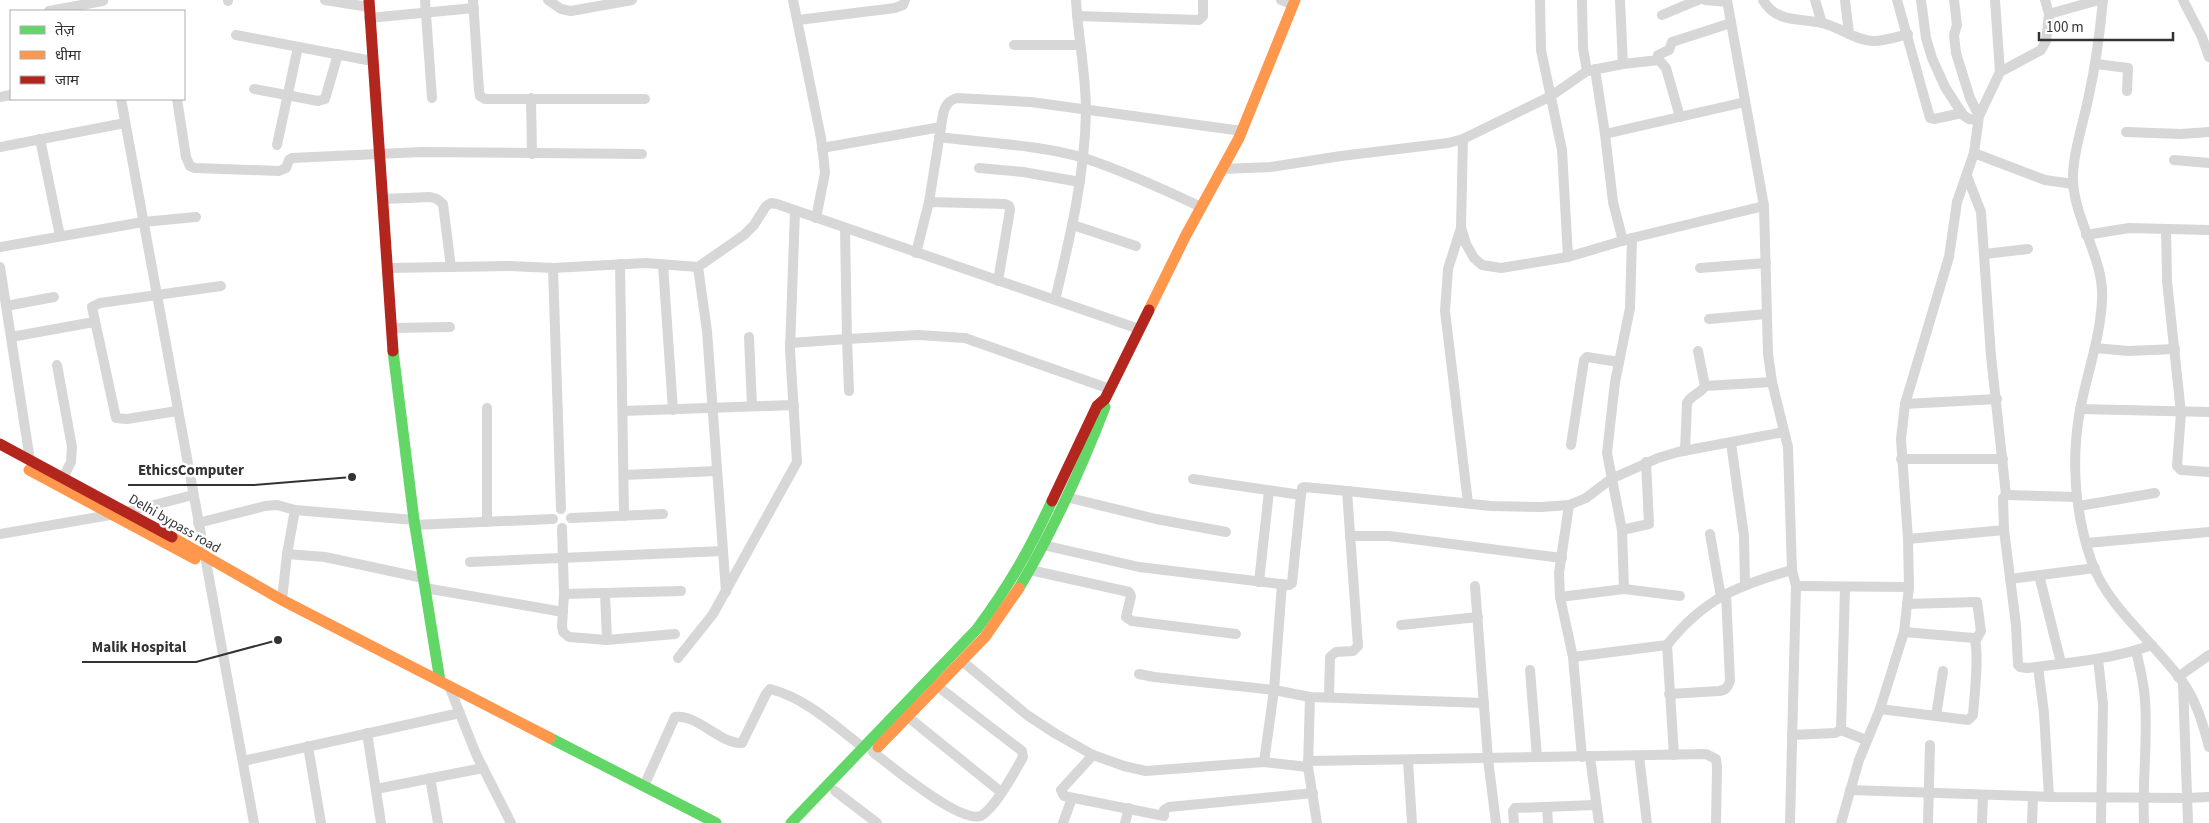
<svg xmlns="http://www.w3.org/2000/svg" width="2209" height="823" font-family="'Source Sans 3','Noto Sans Devanagari',sans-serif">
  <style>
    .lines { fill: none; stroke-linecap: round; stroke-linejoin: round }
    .street { stroke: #d7d7d7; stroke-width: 10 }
    .fast { stroke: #63d668; stroke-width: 11 }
    .slow { stroke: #ff974d; stroke-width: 11 }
    .jam { stroke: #b3261e; stroke-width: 11 }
    .labels { text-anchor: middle; stroke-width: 5; stroke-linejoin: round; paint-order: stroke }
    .street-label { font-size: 14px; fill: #333; stroke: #fff }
    .leader { fill: none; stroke: #333; stroke-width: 2 }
    .callout-dot { fill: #333; stroke: #fff; stroke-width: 2 }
    .callout-label { font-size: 15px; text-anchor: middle; font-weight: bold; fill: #333; stroke: #fff; stroke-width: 5; stroke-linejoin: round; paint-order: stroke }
  </style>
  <rect width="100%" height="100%" fill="#fff"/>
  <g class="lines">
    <!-- street -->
    <g class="street">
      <polyline points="228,0 228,1"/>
      <polyline points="325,0 369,7"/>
      <polyline points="425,0 432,98"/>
      <polyline points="473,0 479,90 480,96 485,99 645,99"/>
      <polyline points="548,0 561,9 571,11 632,0"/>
      <polyline points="793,0 821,138 824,162 825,173 816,218"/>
      <polyline points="1281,0 1293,5"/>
      <polyline points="1540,0 1541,50 1562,150 1568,257"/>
      <polyline points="1582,0 1583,48 1587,71"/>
      <polyline points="1620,0 1623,64"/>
      <polyline points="1705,0 1727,2"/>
      <polyline points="1727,0 1764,206 1768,354 1772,382 1788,447 1792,570 1796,586 1790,823"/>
      <path d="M 1763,0 C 1776,23 1800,18 1822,23 C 1840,27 1854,40 1873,41 C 1884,41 1897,37 1908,34"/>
      <polyline points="1815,0 1822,23"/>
      <polyline points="1845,0 1849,34"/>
      <polyline points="1897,0 1930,118 1934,119 1962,113"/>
      <polyline points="1921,0 1926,38 1932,58 1945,87 1963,115 1969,119 1978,120"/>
      <polyline points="1954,0 1957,25 1954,35 1956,53 1970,98 1979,116"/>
      <polyline points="1995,0 2000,72"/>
      <path d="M 2103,0 C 2100,32 2096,63 2089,95 C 2084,121 2072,155 2073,181 C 2075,222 2105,260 2102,301 C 2100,338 2087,374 2080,410 C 2071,460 2075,512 2091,560 C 2106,606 2154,642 2182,681 C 2196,700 2203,724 2209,747"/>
      <polyline points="2183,0 2202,37 2209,57"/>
      <polyline points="49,11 103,1"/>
      <polyline points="2049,14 2099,0"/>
      <polyline points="1662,15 1698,0"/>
      <polyline points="1077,16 1199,20 1203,16 1203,0"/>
      <polyline points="369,18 474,8"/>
      <polyline points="798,20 895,8 903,5 905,0"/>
      <polyline points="236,35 372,61"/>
      <polyline points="1014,45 1080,45"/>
      <polyline points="1659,60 1666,68 1680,117"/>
      <polyline points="2096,64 2128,68 2127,91"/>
      <polyline points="1595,69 1605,134 1745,102"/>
      <polyline points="254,89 318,101 325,99 338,54"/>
      <polyline points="0,97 11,95"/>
      <polyline points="531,98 532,154"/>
      <polyline points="121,99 254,823"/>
      <polyline points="177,99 186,157 190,166 195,168 279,171 286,168 289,160 292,158 421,152 642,154"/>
      <path d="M 941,127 C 943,114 943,102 957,98 L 1031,102 L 1242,131"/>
      <polyline points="2126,132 2181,134 2209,132"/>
      <polyline points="1605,134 1613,202 1623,241"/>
      <path d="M 939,137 C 986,143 1040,145 1084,158 C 1124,171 1163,189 1201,207"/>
      <polyline points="40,139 60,236"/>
      <polyline points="1463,139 1461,227 1466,244 1474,258 1482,265 1501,268 1568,257 1632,238 1764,206"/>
      <polyline points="277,145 298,47"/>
      <polyline points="0,147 125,123"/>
      <polyline points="822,148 941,127 929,202"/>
      <polyline points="1974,153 2045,180 2073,184"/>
      <polyline points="2174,160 2209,163"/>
      <polyline points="979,168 1023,172 1080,182"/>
      <polyline points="1222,169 1271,167 1341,156 1448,143 1463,139 1551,96 1587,71 1623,64 1659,60 1658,55 1669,50 1672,42 1731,23"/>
      <path d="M 1967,176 L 1981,212 L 1991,356 L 2006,495 L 2003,498 L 2004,530 L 2016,625 L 2018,665 L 2020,667 L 2027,668 C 2069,663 2113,659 2152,645"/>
      <polyline points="383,199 430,197 437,199 443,204 451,267"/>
      <polyline points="1073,225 1136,246"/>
      <polyline points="845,228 847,339 918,335 965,338 1110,389"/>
      <polyline points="1461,228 1448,269 1445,311 1468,503"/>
      <polyline points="2166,229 2167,281 2181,413 2177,466 2181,470 2209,472"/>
      <polyline points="2086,235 2129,228 2209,230"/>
      <polyline points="0,247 143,222 196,217"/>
      <polyline points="916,253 929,202 1005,204 1009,206 1010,210 998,281"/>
      <polyline points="1984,254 2028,249"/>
      <polyline points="620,264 624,516"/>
      <polyline points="663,265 673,410"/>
      <polyline points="0,267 30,460"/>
      <polyline points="698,267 744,235 754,225 766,206 771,203 777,204 1139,329"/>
      <polyline points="387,268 510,266 553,268 646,263 698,267 707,331 726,592"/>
      <polyline points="553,268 561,509"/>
      <polyline points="1700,268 1766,263"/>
      <path d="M 1055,300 C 1070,238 1085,175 1086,111 C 1086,74 1078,37 1076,0"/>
      <polyline points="6,306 54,297"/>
      <polyline points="1709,319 1767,314"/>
      <polyline points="392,328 450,327"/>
      <polyline points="11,337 94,322"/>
      <polyline points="749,337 752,406"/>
      <polyline points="790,343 847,339 849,391"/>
      <polyline points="2095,348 2128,351 2175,349"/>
      <polyline points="57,365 72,447 71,462 63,478"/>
      <polyline points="1705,386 1772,382"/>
      <polyline points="1905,404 1997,399"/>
      <polyline points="487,408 487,522"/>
      <polyline points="2080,409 2209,412"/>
      <polyline points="177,411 127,419 116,418 92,307 100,303 221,286"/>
      <polyline points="623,411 794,405"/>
      <polyline points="1731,443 1744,536 1745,585"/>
      <polyline points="1571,445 1584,360 1587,357 1619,362"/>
      <path d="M 1685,451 L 1687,403 C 1691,395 1700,394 1705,386 L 1698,351"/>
      <polyline points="1901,459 2003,459"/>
      <polyline points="624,475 717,471"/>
      <polyline points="1193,479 1301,495 1302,488 1304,487 1347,491 1358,646 1353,651 1336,652 1330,657 1329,697"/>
      <polyline points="1347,491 1491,506 1541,507 1569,505 1586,498 1611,479 1658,458 1678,452 1784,432"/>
      <polyline points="2006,495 2077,497"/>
      <polyline points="1066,497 1156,519 1226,532"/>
      <polyline points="1569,505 1559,573 1560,597 1573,657 1582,757"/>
      <polyline points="2079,506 2155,493"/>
      <polyline points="126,512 193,495"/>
      <polyline points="571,518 663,514"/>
      <polyline points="198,523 265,506 277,505 295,510 414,520"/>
      <polyline points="414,525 553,519"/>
      <polyline points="562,528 564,594 562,626 563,632 569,637 607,640 675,634"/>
      <polyline points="1622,530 1649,524 1646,462"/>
      <polyline points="0,534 110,515"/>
      <polyline points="1710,534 1721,597"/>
      <polyline points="1350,536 1389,536 1562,558"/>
      <polyline points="1908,539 2004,530"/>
      <polyline points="2087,543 2209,532"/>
      <polyline points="1043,545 1139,567 1289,585 1292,583 1293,573 1301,495"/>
      <polyline points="287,554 325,557 423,578"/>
      <polyline points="470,562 723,551"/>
      <polyline points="1030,570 1129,592 1131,596 1126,617 1132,621 1236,634"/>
      <polyline points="2039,575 2061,663"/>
      <polyline points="2010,579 2095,568"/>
      <polyline points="1259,582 1269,491"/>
      <polyline points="1475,586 1488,759 1496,823"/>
      <polyline points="1796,586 1909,587"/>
      <polyline points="425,588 563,612"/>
      <polyline points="1624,589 1622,530 1607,453 1615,382 1630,308 1632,238"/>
      <polyline points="605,593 607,640"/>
      <polyline points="564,594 681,591"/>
      <polyline points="1560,597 1624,589 1680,596"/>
      <polyline points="282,600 287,554 295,510"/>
      <polyline points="1907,604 1977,602 1981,631 1976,640"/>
      <polyline points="1401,625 1478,617"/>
      <polyline points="1667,645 1674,755"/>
      <path d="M 2136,651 C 2140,667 2144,683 2145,700 C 2148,741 2142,782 2144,823"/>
      <path d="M 1573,657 L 1667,645 C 1704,599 1736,586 1792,570"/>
      <polyline points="678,658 713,614 797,462 790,350 795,211"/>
      <polyline points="2098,659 2103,704 2101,823"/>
      <polyline points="962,661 1027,715 1056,734 1093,755 1124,766 1146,771 1264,762 1308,767 1310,697"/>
      <polyline points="2038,667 2044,713 2049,797"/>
      <polyline points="1530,670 1537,757"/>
      <polyline points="1139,674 1154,677 1274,690 1310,697 1484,703"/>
      <polyline points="2178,677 2209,655"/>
      <polyline points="2183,684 2188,823"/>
      <polyline points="449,686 476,754 511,823"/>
      <path d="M 1669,694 L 1719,691 C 1726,690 1728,687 1730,681 L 1726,594"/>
      <path d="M 1880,709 L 1968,720 L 1973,715 C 1974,700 1980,650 1974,638 L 1904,632"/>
      <polyline points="1936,716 1943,671"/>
      <polyline points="908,717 1001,792"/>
      <polyline points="1841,730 1845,587"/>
      <polyline points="367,733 381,823"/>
      <polyline points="1792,735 1835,733 1841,730 1866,740"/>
      <polyline points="308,746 321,823"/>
      <path d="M 873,752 C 891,766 959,823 981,816 C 996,807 1014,773 1023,757 L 1022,751 L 932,682"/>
      <polyline points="1093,755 1061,790 1064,796 1164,816 1164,810 1169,807 1313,793"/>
      <polyline points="1639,756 1647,823"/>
      <polyline points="1590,757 1599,823"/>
      <polyline points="243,761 460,713"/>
      <polyline points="1308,761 1706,754 1716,759 1717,767 1716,823"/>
      <polyline points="1408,761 1412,823"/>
      <polyline points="1264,762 1274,690 1282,584"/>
      <polyline points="1308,767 1317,823"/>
      <polyline points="430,778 438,823"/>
      <path d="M 644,786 L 675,717 C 696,713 722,745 742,743 L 766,694 L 770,689 C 806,698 835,726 864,748"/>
      <polyline points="376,789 483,768"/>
      <polyline points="1850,790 2056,797 2186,798 2209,797"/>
      <polyline points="835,791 877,823"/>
      <polyline points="1547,807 1548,823"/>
      <polyline points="1063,823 1072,798"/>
      <polyline points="1125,823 1129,808"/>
      <polyline points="1514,823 1513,811 1515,808 1595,805"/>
      <polyline points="1841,823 1859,760 1880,709 1904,632 1909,587 1908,539 1901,439 1905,404 1949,257 1957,202 1974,153 1979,116 2000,72 2041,50 2046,41 2049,14 2045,0"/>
      <polyline points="1928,823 1930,745"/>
      <polyline points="1982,823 1983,795"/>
      <polyline points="2032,823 2033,797"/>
    </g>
    <!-- fast -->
    <g class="fast">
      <polyline points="393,351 414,520 440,681"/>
      <path d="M 1019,588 C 1053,531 1081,469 1105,407"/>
      <polyline points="550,738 716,823"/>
      <path d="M 791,823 L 977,629 C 1009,586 1030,549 1052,501"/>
    </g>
    <!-- slow -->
    <g class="slow">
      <polyline points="1149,310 1186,235 1239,138 1295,0"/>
      <polyline points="29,470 195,559"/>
      <polyline points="172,537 282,600 550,738"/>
      <polyline points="878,747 985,637 1019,588"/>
    </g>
    <!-- jam -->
    <g class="jam">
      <polyline points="369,0 393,351"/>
      <polyline points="0,444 172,537"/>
      <polyline points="1052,501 1097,406 1105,399 1149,310"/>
    </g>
  </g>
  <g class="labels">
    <!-- street labels -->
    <g class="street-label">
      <text transform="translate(175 523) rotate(30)" y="5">Delhi bypass road</text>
    </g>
  </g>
  <!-- callouts -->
  <path class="leader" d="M352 477L254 485H128M278 640L196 662H82"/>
  <g class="callout-dot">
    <circle cx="352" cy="477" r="5"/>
    <circle cx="278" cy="640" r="5"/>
  </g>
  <g class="callout-label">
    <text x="191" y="475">EthicsComputer</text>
    <text x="139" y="652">Malik Hospital</text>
  </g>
  <!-- legend -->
  <rect x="10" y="10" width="175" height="90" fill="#ffffff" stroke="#adadad"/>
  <rect x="20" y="26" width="25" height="8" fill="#63d668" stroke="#adadad"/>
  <text x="55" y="35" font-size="15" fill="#333333">तेज़</text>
  <rect x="20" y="51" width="25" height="8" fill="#ff974d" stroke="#adadad"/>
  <text x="55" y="60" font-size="15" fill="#333333">धीमा</text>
  <rect x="20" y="76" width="25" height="8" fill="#b3261e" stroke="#adadad"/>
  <text x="55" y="85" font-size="15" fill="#333333">जाम</text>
  <!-- scale -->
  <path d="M2039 32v8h134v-8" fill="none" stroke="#333333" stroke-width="2.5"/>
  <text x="2046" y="32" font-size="15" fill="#333333" stroke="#ffffff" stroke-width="4" paint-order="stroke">100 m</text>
</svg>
